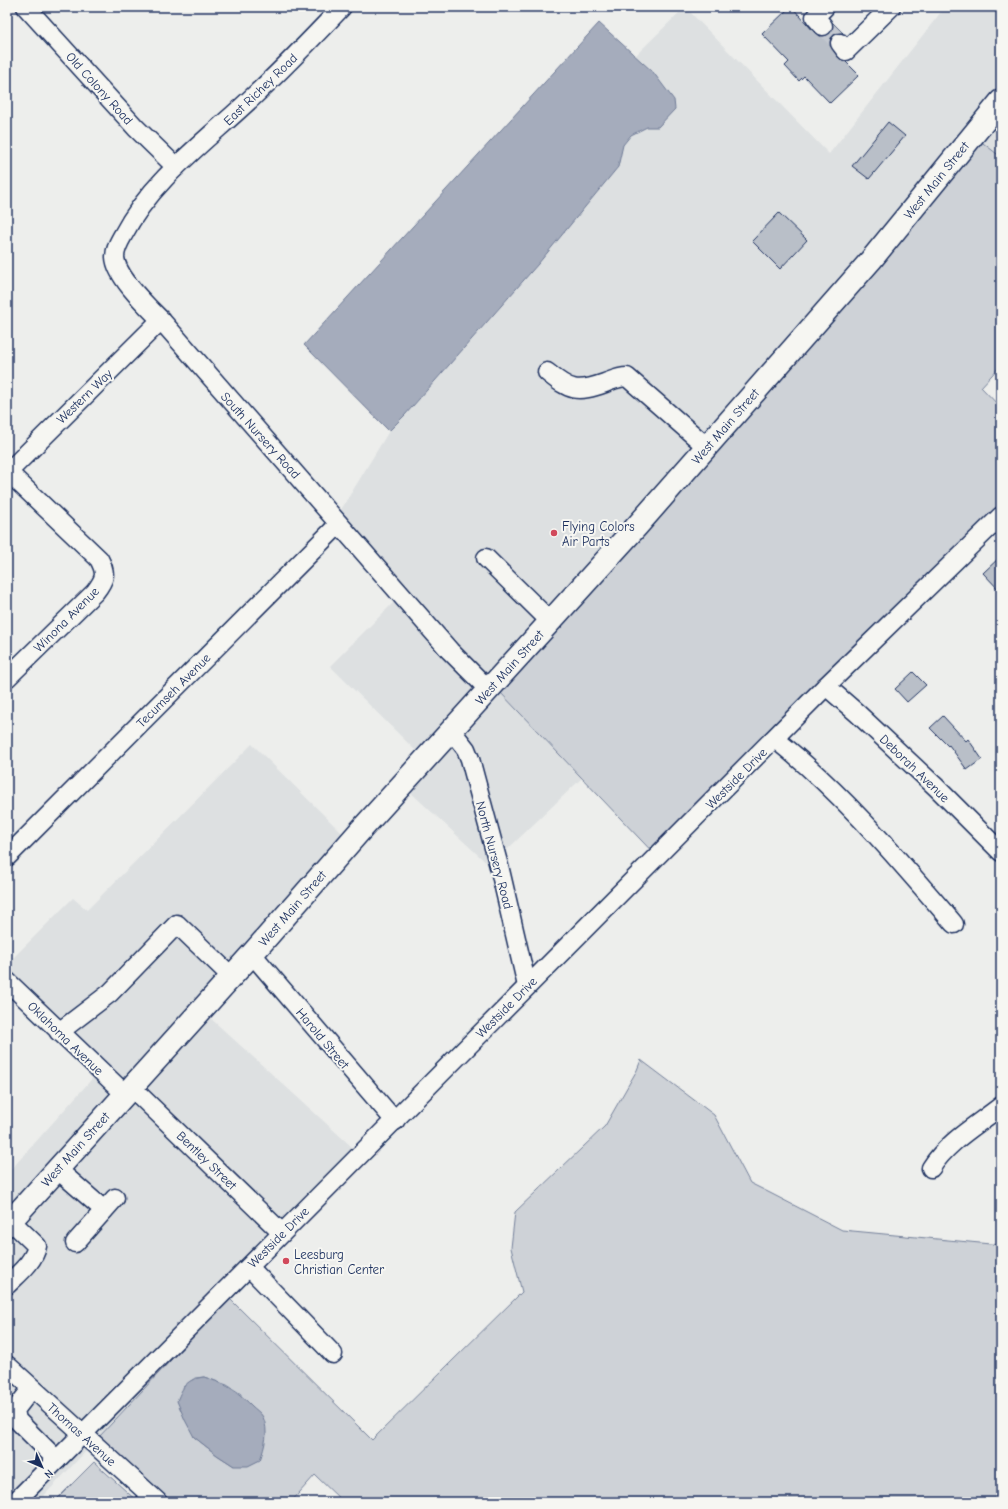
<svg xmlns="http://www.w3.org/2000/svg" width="1008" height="1509" font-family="'Comic Neue',sans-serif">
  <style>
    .built { fill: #dde0e1 }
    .green { fill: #ced2d7; stroke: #74809a; fill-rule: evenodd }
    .water { fill: #a5acbc; stroke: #6e7a96 }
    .building { fill: #b9bfc8; stroke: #1b2f5e }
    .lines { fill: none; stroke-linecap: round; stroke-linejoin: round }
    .minor-tunnel { stroke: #c3c8d0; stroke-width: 18; stroke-dasharray: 18 9; stroke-linecap: butt }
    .minor-casing { stroke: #1b2f5e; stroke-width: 21 }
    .major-casing { stroke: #1b2f5e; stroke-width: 25 }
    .minor { stroke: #f6f6f2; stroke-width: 18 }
    .major { stroke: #f6f6f2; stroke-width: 22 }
    .poi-dot { fill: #d1495b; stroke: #f6f6f2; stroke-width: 1.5 }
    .labels { text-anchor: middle; stroke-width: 4; stroke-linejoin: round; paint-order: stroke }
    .street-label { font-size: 13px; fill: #1b2f5e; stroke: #f6f6f2 }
    .poi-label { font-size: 13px; fill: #1b2f5e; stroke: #f6f6f2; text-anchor: start }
  </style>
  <rect width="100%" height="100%" fill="#edeeec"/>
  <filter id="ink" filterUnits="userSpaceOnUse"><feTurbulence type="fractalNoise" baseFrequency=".025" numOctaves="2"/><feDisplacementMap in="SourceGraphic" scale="8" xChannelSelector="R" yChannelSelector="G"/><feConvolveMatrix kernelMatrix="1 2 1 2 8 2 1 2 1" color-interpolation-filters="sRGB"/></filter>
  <g filter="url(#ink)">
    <!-- built -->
    <g class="built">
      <polygon points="685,7 829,154 945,7 1001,7 1001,89 865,255 621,532 485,676 488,679 419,754 330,666 407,589 339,513 389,431 405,415 538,264 618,167 623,145 631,135 647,127 658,127 674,100 653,72 635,56"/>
      <polygon points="1001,114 1001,157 979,140"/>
      <polygon points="499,691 582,778 490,866 408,790"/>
      <polygon points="252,744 345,836 7,1213 7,1174 99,1071 7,976 7,964 73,898 87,910"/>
      <polygon points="207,1015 363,1157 97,1439 7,1355 7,1237"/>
      <polygon points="7,1374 88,1449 38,1502 7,1502"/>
    </g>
    <!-- green -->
    <g class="green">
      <polygon points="979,140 1001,157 1001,365 981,387 1001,408 1001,511 661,861 499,691"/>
      <path d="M 641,1060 L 714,1115 L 750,1183 L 770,1193 L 842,1230 L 1001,1245 L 1001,1502 L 343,1502 L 315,1475 L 291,1502 L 168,1502 L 99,1437 L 229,1298 L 372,1440 L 522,1292 L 511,1248 L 515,1212 L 605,1126 L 637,1070 ZM 204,1377 L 227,1385 L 241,1394 L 234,1466 L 217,1455 L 194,1437 L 183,1387 L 195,1378 Z"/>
      <polygon points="94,1462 138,1502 54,1502"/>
    </g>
    <!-- water -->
    <g class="water">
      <polygon points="599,23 653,72 674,100 675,109 658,127 647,127 631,135 623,145 618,167 538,264 405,415 389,431 304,345"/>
      <path d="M 204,1377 C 227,1385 234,1388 252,1406 C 255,1409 261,1413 263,1417 C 269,1431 265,1446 260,1460 L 248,1466 L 234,1466 L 217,1455 L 194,1437 L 185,1420 L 177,1401 C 183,1386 187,1379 204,1377 Z"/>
    </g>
    <!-- building -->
    <g class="building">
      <polygon points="790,7 792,7 815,33 819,36 825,36 830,34 833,29 832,22 843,33 838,33 833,35 830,39 830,45 838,57 845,61 859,75 830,103 804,76 799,81 785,66 789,62 762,34"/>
      <polygon points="888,122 905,136 869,179 852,166"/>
      <polygon points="779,213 807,240 780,269 752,241"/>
      <polygon points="1001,556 1001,592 983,573"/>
      <polygon points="913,672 926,685 907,702 895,689"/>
      <polygon points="943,716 966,741 968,739 982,759 967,770 949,745 948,746 930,728"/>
    </g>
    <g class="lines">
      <!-- minor-tunnel -->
      <polyline class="minor-tunnel" points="823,26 840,43"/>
      <defs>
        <g id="minor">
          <polyline points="26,7 136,128 176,167"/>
          <path d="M 342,7 C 315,35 288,64 259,91 C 213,136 153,177 123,235 C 119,242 115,249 115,257 C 116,277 147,306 161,320 L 450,651 L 489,690"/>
          <polyline points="823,26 815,17 825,7"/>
          <polyline points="840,43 846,51 891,7"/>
          <path d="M 547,372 C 570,391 577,393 605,383 C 613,380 619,377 627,377 L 707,447"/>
          <path d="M 7,471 L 99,559 C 107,574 105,579 95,592 L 7,678"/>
          <polyline points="8,472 161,320"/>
          <polyline points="486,558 551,622"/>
          <polyline points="826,686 857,713 936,787 1001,852"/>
          <polyline points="451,730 466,749 470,759 500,870 527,986"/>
          <path d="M 775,739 C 842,792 898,859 954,924"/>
          <polyline points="7,857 339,524"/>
          <polyline points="252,954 395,1121"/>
          <polyline points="7,981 125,1094"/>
          <polyline points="59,1032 110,993 177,924 232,977"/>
          <polyline points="131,1087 282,1233"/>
          <path d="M 931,1168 C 947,1142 977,1125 1001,1106"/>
          <polyline points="57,1169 104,1210"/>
          <polyline points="75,1243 115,1198"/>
          <polyline points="249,1267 333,1354"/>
          <path d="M 7,1285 C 18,1274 34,1262 37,1246 L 11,1221"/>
          <polyline points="7,1365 158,1502"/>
          <polyline points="32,1388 15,1410 17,1420 57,1460"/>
          <polyline points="15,1502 826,686 1001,516"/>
        </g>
        <polyline id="major" points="7,1225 252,954 359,832 637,526 871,260 1001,101"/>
      </defs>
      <!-- minor casing -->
      <use href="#minor" class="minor-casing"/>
      <!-- major casing -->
      <use href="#major" class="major-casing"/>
      <!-- minor -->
      <use href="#minor" class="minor"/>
      <!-- major -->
      <use href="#major" class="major"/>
    </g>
  </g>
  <!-- markers -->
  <g class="poi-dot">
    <circle cx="554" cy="533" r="4"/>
    <circle cx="286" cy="1261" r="4"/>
  </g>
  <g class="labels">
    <!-- street labels -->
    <g class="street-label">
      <text transform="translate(100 88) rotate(48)" y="5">Old Colony Road</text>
      <text transform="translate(260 89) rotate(-44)" y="5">East Richey Road</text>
      <text transform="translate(936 180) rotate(-51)" y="5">West Main Street</text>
      <text transform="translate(84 396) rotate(-44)" y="5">Western Way</text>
      <text transform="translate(725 426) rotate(-49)" y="5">West Main Street</text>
      <text transform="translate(261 435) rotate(48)" y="5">South Nursery Road</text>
      <text transform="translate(66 619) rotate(-45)" y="5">Winona Avenue</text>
      <text transform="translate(509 667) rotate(-48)" y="5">West Main Street</text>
      <text transform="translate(173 690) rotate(-45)" y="5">Tecumseh Avenue</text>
      <text transform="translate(915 768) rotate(44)" y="5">Deborah Avenue</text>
      <text transform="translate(736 778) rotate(-45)" y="5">Westside Drive</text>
      <text transform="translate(495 855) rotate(75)" y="5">North Nursery Road</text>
      <text transform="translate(292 908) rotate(-49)" y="5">West Main Street</text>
      <text transform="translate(506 1007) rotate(-45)" y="5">Westside Drive</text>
      <text transform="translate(66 1038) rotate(44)" y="5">Oklahoma Avenue</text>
      <text transform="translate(323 1038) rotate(50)" y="5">Harold Street</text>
      <text transform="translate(75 1149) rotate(-48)" y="5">West Main Street</text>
      <text transform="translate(207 1160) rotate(44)" y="5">Bentley Street</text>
      <text transform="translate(278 1237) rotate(-45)" y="5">Westside Drive</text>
      <text transform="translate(82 1434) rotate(42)" y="5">Thomas Avenue</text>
    </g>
    <!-- poi labels -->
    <g class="poi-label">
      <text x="562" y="531">Flying Colors<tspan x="562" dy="15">Air Parts</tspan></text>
      <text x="294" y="1259">Leesburg<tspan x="294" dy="15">Christian Center</tspan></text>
    </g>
  </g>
  <!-- margin -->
  <rect width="1008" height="1509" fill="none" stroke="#f6f6f2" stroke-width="24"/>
  <rect x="12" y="12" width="984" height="1485" fill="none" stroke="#1b2f5e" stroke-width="1.5" filter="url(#ink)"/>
  <!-- north arrow -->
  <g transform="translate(42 1467) rotate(135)" stroke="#f6f6f2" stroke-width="3" paint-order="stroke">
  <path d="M0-3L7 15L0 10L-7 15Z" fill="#1b2f5e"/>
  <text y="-6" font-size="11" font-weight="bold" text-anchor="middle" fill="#1b2f5e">N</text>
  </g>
</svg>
